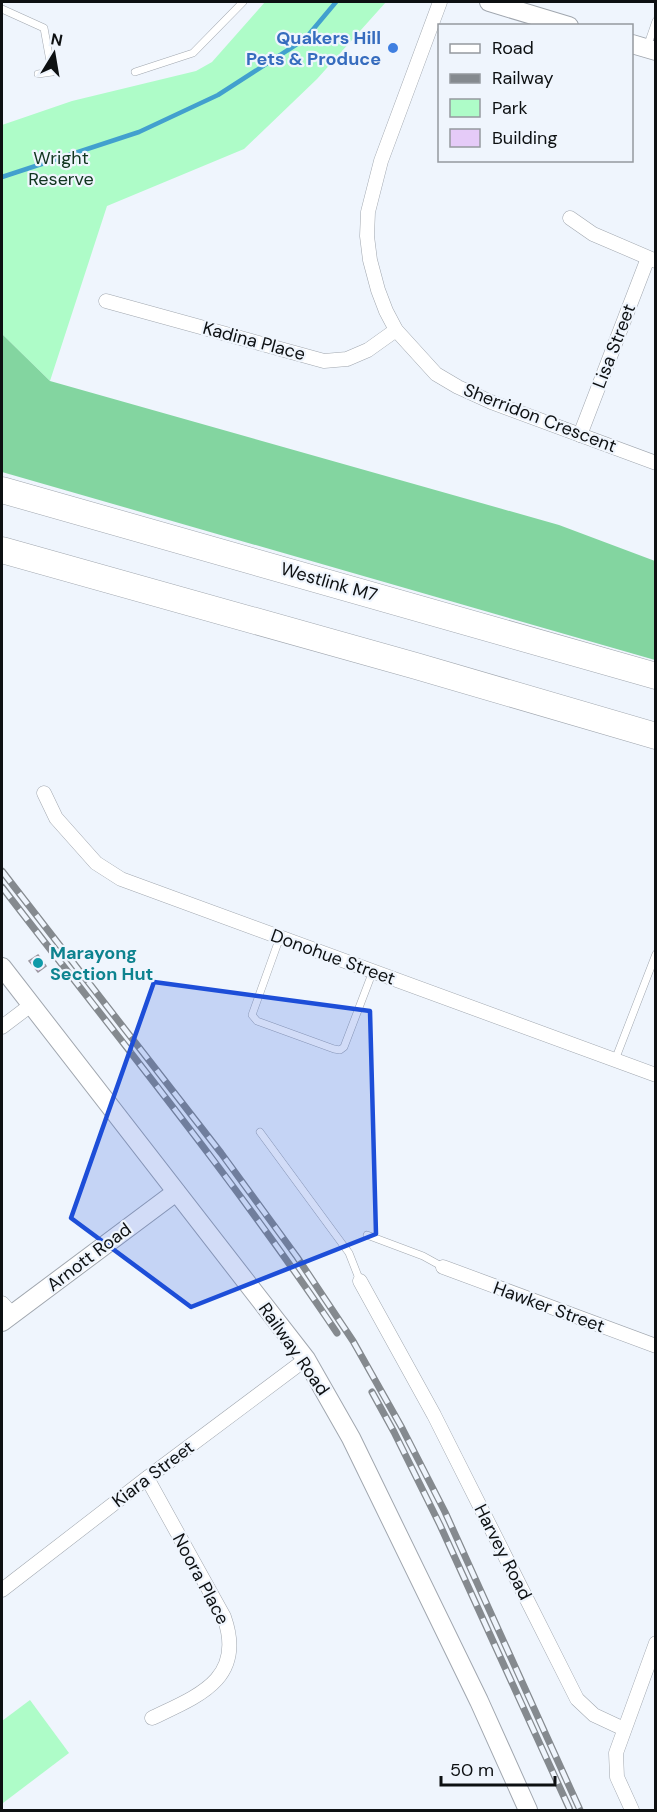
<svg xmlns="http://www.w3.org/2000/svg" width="657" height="1812" font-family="'DM Sans',sans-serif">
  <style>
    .green { fill: #aefcc8 }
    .forest { fill: #83d5a0 }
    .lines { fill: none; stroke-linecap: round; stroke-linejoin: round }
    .stream { stroke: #42a0ce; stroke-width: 4.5 }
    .building { fill: #e5cbf8; stroke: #9a969e; stroke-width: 1.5 }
    .service-casing { stroke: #a1a7af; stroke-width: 8 }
    .minor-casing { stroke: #a1a7af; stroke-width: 15 }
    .tertiary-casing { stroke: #a1a7af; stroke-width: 20 }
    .motorway-casing { stroke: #a1a7af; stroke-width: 27 }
    .service { stroke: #fff; stroke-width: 7 }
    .minor { stroke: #fff; stroke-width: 14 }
    .tertiary { stroke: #fff; stroke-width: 18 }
    .motorway { stroke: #fff; stroke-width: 26 }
    .rail-casing { stroke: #858a8f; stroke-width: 7 }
    .rail { stroke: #eff5fd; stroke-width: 4.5; stroke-dasharray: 14; stroke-linecap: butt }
    .marked { fill: #1d4ed8; fill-opacity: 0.2; stroke: #1d4ed8; stroke-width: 4.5; stroke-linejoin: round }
    .shop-dot { fill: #3f7fe0; stroke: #eff5fd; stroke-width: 2 }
    .culture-dot { fill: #0f9aa8; stroke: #eff5fd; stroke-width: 2 }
    .labels { text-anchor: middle; stroke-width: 4.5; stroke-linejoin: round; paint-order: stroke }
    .shop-label { font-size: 18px; font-weight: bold; fill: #366cbe; stroke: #eff5fd; text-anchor: end }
    .park-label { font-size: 18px; fill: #11351f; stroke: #eff5fd }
    .street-label { font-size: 18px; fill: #0d1012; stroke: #eff5fd }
    .culture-label { font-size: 18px; font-weight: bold; fill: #0d838f; stroke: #eff5fd; text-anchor: start }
  </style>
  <rect width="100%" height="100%" fill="#eff5fd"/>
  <!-- green -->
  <g class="green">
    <polygon points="265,2 386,2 317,79 244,149 107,206 50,381 2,334 2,125 72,101 196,71 212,62"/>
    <polygon points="30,1700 69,1753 3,1803 2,1801 2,1721"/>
  </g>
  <!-- forest -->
  <polygon class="forest" points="2,334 50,381 559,525 655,561 655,660 2,472"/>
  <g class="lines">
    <!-- stream -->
    <polyline class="stream" points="2,177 139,132 218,95 305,39 336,2"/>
  </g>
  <!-- building -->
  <polygon class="building" points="38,955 46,966 38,972 29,961"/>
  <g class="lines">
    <defs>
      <g id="service">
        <polyline points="2,9 44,28 52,72 38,74"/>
        <polyline points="647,47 656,21"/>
        <polyline points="135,72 193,53 243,2"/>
        <polyline points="280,937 252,1015 257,1021 334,1049 340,1050 344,1047 373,971"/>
        <polyline points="615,1060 656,954"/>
        <polyline points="260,1132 349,1253 360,1281"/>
        <polyline points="367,1235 423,1256 443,1267"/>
      </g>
      <g id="minor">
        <polyline points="440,2 381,161 368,212 367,236 370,260 378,290 386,311 396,330 436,374 458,387 491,402 656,463"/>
        <polyline points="570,218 593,234 656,261"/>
        <polyline points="106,301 324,361 347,359 368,350 396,330"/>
        <polyline points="580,435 648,258"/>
        <polyline points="44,793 56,818 96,863 121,879 656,1075"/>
        <polyline points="2,1027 31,1005"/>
        <polyline points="443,1267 656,1346"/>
        <polyline points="360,1281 434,1415 577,1699 594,1715 624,1729"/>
        <polyline points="2,1303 12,1314"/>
        <path d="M 147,1478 L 224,1617 C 246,1679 198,1696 152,1718"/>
        <polyline points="2,1590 147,1478 306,1359"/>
        <polyline points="632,1810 617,1777 616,1753 656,1643"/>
      </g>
      <g id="tertiary">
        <polyline points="489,2 569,26"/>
        <polyline points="632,44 656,51"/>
        <polyline points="2,967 306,1359 351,1438 479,1701 528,1810"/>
        <polyline points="2,1322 176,1192"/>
      </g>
      <g id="motorway">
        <polyline points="2,490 656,676"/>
        <polyline points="2,550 416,666 656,736"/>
      </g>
    </defs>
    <!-- service casing -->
    <use href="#service" class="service-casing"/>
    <!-- minor casing -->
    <use href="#minor" class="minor-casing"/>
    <!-- tertiary casing -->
    <use href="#tertiary" class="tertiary-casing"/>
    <!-- motorway casing -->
    <use href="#motorway" class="motorway-casing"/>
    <!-- service -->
    <use href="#service" class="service"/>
    <!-- minor -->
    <use href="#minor" class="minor"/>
    <!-- tertiary -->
    <use href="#tertiary" class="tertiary"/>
    <!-- motorway -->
    <use href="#motorway" class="motorway"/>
    <defs>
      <g id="rail">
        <polyline points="2,871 221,1153 297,1257 353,1341 402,1428 445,1512 580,1810"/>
        <path d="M 2,887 C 115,1034 233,1178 337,1333"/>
        <polyline points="372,1392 394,1432 440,1525 570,1810"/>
      </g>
    </defs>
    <!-- rail casing -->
    <use href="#rail" class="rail-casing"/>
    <!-- rail -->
    <use href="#rail" class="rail"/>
  </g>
  <!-- marked area -->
  <path class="marked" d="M 154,982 L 370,1011 L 376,1234 L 191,1307 L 71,1218 Z"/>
  <!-- markers -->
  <circle class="shop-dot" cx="393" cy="48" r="6"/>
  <circle class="culture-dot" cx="38" cy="963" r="6"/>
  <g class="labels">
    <!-- shop labels -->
    <g class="shop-label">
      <text x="381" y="44">Quakers Hill<tspan x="381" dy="21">Pets &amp; Produce</tspan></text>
    </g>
    <!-- park labels -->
    <g class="park-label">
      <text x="61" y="164">Wright<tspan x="61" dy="21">Reserve</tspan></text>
    </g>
    <!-- street labels -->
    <g class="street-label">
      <text transform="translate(254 341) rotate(15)" y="6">Kadina Place</text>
      <text transform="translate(614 346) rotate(-69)" y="6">Lisa Street</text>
      <text transform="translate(540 418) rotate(21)" y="6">Sherridon Crescent</text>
      <text transform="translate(329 582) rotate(16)" y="6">Westlink M7</text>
      <text transform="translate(333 957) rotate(20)" y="6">Donohue Street</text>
      <text transform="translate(89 1257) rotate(-37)" y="6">Arnott Road</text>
      <text transform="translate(549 1307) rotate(20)" y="6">Hawker Street</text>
      <text transform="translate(294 1349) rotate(55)" y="6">Railway Road</text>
      <text transform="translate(153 1474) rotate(-37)" y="6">Kiara Street</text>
      <text transform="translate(503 1552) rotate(63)" y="6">Harvey Road</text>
      <text transform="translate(201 1579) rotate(62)" y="6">Noora Place</text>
    </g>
    <!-- culture labels -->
    <g class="culture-label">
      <text x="50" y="959">Marayong<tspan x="50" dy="21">Section Hut</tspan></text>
    </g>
  </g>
  <!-- border -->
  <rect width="657" height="1812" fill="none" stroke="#0d1012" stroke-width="6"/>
  <!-- legend -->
  <rect x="438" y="24" width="195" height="138" fill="#eff5fd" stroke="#95999f" stroke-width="1.5"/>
  <rect x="450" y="44" width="30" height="9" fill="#ffffff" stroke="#95999f" stroke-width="1.5"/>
  <text x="492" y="54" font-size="18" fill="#0d1012">Road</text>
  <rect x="450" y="74" width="30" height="9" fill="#858a8f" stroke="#95999f" stroke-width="1.5"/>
  <text x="492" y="84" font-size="18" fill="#0d1012">Railway</text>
  <rect x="450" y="99" width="30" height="18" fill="#aefcc8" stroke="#95999f" stroke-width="1.5"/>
  <text x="492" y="114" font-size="18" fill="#0d1012">Park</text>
  <rect x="450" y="129" width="30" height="18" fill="#e5cbf8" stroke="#95999f" stroke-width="1.5"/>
  <text x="492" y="144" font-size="18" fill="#0d1012">Building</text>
  <!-- north arrow -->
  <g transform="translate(54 54) rotate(11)" stroke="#eff5fd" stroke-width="4.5" paint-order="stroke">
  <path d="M0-4.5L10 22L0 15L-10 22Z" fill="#0d1012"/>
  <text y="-9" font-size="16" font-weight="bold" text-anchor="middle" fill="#0d1012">N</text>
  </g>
  <!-- scale -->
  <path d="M441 1776v9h114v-9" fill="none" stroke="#0d1012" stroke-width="3"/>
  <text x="450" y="1776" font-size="18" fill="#0d1012" stroke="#eff5fd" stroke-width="4.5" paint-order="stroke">50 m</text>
</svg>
